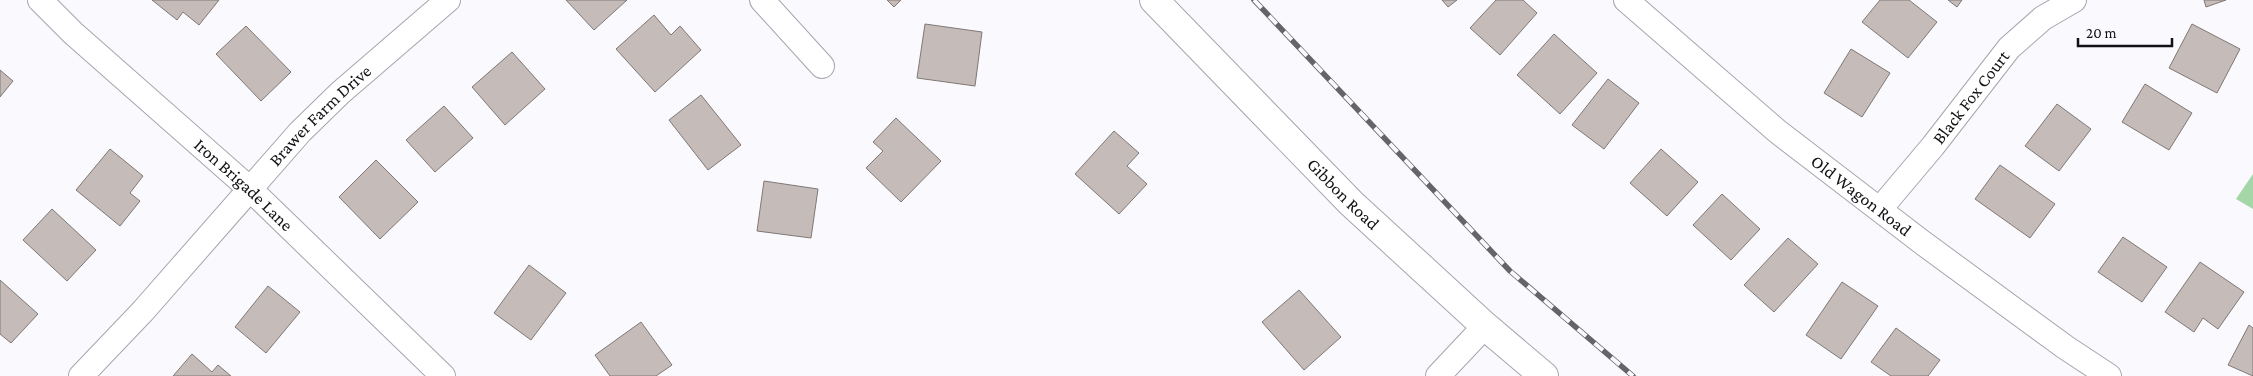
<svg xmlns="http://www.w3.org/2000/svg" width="2253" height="376" font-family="'Crimson Pro',serif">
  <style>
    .forest { fill: #a4d6a7 }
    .building { fill: #c5bcb9; stroke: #807875 }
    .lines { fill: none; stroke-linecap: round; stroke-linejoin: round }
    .street-casing { stroke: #a5a5ad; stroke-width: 26 }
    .secondary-casing { stroke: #a5a5ad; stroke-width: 30 }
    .street { stroke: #fff; stroke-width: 24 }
    .secondary { stroke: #fff; stroke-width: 28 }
    .rail-casing { stroke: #656568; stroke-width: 5.5 }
    .rail { stroke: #f9f9fe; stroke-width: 4; stroke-dasharray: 11; stroke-linecap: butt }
    .labels { text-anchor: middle; stroke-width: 4; stroke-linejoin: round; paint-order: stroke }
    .street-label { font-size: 18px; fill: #121214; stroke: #f9f9fe }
  </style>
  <rect width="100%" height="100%" fill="#f9f9fe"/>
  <!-- forest -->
  <polygon class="forest" points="2253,174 2253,209 2236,199"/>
  <!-- building -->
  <g class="building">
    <polygon points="152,0 219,0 199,25 183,12 177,20"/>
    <polygon points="566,0 627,0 594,30"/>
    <polygon points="887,0 901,0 894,7"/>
    <polygon points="1442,0 1457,0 1448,7"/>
    <polygon points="1496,0 1523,0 1537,13 1500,55 1470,28"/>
    <polygon points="1880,0 1909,0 1937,22 1908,58 1862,22"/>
    <polygon points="1948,0 1962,0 1957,7"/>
    <polygon points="2204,0 2226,0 2206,7"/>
    <polygon points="654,15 671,35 680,26 701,50 655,92 616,49"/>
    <polygon points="925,24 982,32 975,86 917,78"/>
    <polygon points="2192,24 2240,49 2217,93 2169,68"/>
    <polygon points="246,26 291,72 261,101 216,54"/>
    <polygon points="1554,34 1597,73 1560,114 1517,75"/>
    <polygon points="1851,49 1890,73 1862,117 1824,93"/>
    <polygon points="512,52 545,89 505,125 472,87"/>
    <polygon points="0,70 13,81 0,97"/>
    <polygon points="1608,79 1639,103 1604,149 1572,125"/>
    <polygon points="2145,84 2192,113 2169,150 2122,122"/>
    <polygon points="701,95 741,145 708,170 669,120"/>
    <polygon points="2057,104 2091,129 2059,171 2025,146"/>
    <polygon points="444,106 473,138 435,172 406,140"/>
    <polygon points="896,118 941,161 901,202 866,168 883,151 873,142"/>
    <polygon points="1114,131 1139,153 1127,166 1147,184 1119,214 1075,174"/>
    <polygon points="110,149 143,176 130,193 140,201 120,226 76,190"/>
    <polygon points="1661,149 1698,182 1667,216 1630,183"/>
    <polygon points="376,160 418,202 380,239 339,197"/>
    <polygon points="2000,165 2055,204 2030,238 1975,199"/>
    <polygon points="764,181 818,189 811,238 757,231"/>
    <polygon points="1722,194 1760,229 1731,260 1693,225"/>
    <polygon points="52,209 96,250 67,281 23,240"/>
    <polygon points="2123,237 2167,267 2142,302 2098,272"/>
    <polygon points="1788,238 1818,264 1774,312 1744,285"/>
    <polygon points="2200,262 2244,292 2218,329 2203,318 2194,332 2165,312"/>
    <polygon points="529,265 566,293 531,340 494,313"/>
    <polygon points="0,280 38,314 11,343 0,334"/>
    <polygon points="1842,282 1878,306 1841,359 1806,335"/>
    <polygon points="268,286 300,312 266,353 235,327"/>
    <polygon points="1299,290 1341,337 1304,370 1262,322"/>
    <polygon points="641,322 672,365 656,376 610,376 595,355"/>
    <polygon points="2249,325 2253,328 2253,376 2228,365"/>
    <polygon points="1896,328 1940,360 1928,376 1891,376 1871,362"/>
    <polygon points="192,354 212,372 218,365 231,376 173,376"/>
  </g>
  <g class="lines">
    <defs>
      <g id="street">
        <path id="s1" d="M 40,0 L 73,33 L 250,189 L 443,376"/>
        <polyline points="762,0 822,66"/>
        <path id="s2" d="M 1626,0 L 1777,131 L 1923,243 L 2065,347 L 2109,376"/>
        <path id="s3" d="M 1880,209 L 1933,146 L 2009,48 L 2043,18 L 2074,0"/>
        <path id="s4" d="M 81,376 L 143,311 L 300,132 L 340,93 L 448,0"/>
        <polyline points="1438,376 1485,326"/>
      </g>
      <g id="secondary">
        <path id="s5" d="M 1154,0 L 1351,203 L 1485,326 L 1544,376"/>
      </g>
    </defs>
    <!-- street casing -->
    <use href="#street" class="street-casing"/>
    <!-- secondary casing -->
    <use href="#secondary" class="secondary-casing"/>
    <!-- street -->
    <use href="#street" class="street"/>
    <!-- secondary -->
    <use href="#secondary" class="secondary"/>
    <defs>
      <polyline id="rail" points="1254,0 1510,271 1633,376"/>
    </defs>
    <!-- rail casing -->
    <use href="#rail" class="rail-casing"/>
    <!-- rail -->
    <use href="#rail" class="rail"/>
  </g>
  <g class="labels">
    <!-- street labels -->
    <g class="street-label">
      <text dy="6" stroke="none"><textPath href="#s3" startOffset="144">Black Fox Court</textPath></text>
      <text dy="6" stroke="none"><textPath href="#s4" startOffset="354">Brawer Farm Drive</textPath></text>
      <text dy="6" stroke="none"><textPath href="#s1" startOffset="275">Iron Brigade Lane</textPath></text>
      <text dy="6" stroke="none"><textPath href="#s5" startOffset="271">Gibbon Road</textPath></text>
      <text dy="6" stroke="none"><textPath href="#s2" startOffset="306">Old Wagon Road</textPath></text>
    </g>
  </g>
  <!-- scale -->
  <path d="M2078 38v8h94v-8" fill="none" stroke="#121214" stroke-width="2.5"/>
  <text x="2086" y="38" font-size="15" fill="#121214" stroke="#f9f9fe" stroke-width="4" paint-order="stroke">20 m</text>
</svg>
